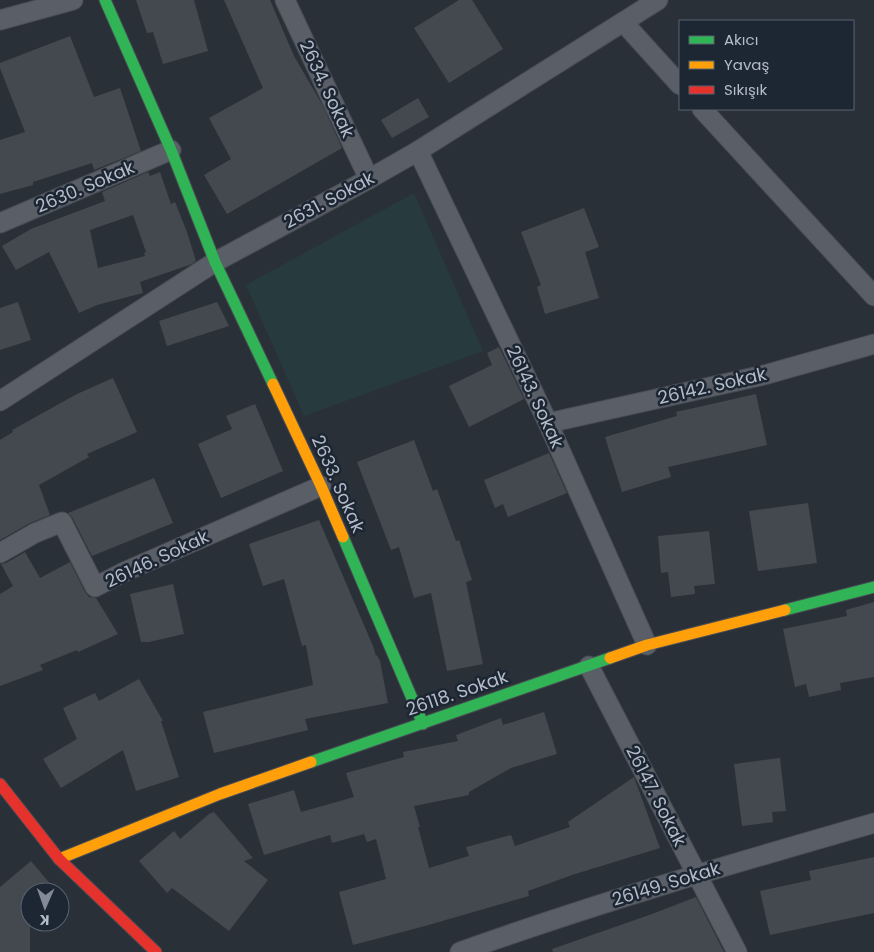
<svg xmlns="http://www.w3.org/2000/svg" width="874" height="952" font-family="Poppins,sans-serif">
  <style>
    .green { fill: #273a3e }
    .building { fill: #444950; fill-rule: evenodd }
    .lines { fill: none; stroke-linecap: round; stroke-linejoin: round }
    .street-casing { stroke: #484c53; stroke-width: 21 }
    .fast-casing { stroke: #484c53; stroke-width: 13 }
    .slow-casing { stroke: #484c53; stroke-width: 13 }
    .jam-casing { stroke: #484c53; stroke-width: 13 }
    .street { stroke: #5a5e66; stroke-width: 19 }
    .fast { stroke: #30b455; stroke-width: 11 }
    .slow { stroke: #ff9f0a; stroke-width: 11 }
    .jam { stroke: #e5322d; stroke-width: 11 }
    .labels { text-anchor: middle; stroke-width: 5; stroke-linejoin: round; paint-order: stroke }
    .street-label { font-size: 18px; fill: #b4bcc9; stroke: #1d2633 }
  </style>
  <rect width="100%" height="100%" fill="#2a3038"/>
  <!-- green -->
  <polygon class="green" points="414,193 483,351 304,416 246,285"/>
  <!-- building -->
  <g class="building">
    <polygon points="136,0 194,0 208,51 163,64 153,32 147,33"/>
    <polygon points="224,0 270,0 294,56 323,106 342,148 227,214 204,175 231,159 209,118 263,88"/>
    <polygon points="459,0 472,0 503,49 449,83 414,28"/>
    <polygon points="70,36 94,97 120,88 141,151 94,170 92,163 33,182 33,185 0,194 0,140 25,132 0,68 0,63"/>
    <polygon points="418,98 429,117 392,138 381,120"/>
    <path d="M 148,172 L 150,176 L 160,172 L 171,204 L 175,202 L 187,232 L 196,261 L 192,264 L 140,282 L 143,293 L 97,305 L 79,313 L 49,252 L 16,270 L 2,246 L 31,229 L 105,201 L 102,192 ZM 133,215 L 146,252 L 144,253 L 145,256 L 98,268 L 90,230 Z"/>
    <polygon points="584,208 599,247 585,252 599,298 545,314 537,287 541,285 521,232"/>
    <polygon points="18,302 31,340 0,350 0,308"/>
    <polygon points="217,302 229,326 167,346 159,321"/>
    <polygon points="499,347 524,399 469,427 449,386 492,365 487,353"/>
    <polygon points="113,378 137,432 87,454 89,457 39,485 50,515 30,523 0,540 0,440 13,432 12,430 77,394"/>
    <polygon points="756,394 767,445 668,467 671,477 622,492 605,437 677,416 676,412"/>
    <polygon points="255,404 283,471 221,498 198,444 232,429 226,416"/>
    <polygon points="414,440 433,491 437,489 456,541 459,540 472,580 466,582 483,664 447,671 431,593 414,598 399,547 391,550 357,462"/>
    <polygon points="549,453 567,493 508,517 503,504 495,508 484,480"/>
    <polygon points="154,478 173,523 92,556 72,517 68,513"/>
    <polygon points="808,503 817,563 758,571 749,511"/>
    <polygon points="319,520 373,646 376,656 377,655 380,661 388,703 305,719 308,730 214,753 203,712 313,685 306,645 302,646 284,579 263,586 249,544"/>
    <polygon points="709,531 715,584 694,586 695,594 671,597 668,572 661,573 658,536"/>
    <polygon points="25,552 40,578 70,562 85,592 89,597 96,598 118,634 78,652 77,650 40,665 43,670 0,686 0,594 13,586 1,564 6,563"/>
    <polygon points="173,584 184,634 149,642 141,642 130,594"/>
    <polygon points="874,602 874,677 840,683 841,690 809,697 806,684 795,687 783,629 847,616 846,610"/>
    <polygon points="139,679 163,721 161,721 179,777 136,791 123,750 61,788 43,759 77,739 63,708 95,693 99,701"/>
    <polygon points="544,712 557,754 511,768 469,792 469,795 414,806 420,827 418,827 429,868 469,856 466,847 511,835 515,846 570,827 568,822 634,777 660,848 572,875 528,891 529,896 425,926 353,945 339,892 386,879 376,839 367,842 364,834 332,843 330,835 264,855 248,804 294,790 301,812 354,797 346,773 404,757 403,752 458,741 456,735 501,718 503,725"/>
    <polygon points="780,758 786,811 772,812 773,822 742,826 734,764"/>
    <polygon points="214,812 253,858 244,861 268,880 229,931 172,888 167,893 139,861 174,831 180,839 209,814"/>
    <polygon points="874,857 874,913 770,935 760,891 811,880 809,871"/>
    <polygon points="31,861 57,892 30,892 30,952 0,952 0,887"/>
    <polygon points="696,897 724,952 553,952 552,949 652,914"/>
  </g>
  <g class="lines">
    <defs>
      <g id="street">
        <polyline points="285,0 369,179"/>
        <polyline points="0,20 73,0"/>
        <polyline points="623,22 680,85"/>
        <polyline points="702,109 874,296"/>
        <polyline points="418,151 548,423 647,645"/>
        <polyline points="0,223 171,150"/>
        <polyline points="0,401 215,262 369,179 418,151 658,0"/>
        <polyline points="548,423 764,375 874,344"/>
        <polyline points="0,553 35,533 62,522 95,587 124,572 321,486"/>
        <polyline points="589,666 737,952"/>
        <path d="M 460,952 C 596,903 735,863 874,823"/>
      </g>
      <g id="fast">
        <polyline points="105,0 171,150 215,262 273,384"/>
        <polyline points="343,537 423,724"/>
        <polyline points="785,610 874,587"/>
        <polyline points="311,762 610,658"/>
      </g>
      <g id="slow">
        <polyline points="273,384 321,486 343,537"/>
        <polyline points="610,658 647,645 785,610"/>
        <polyline points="59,859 220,794 311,762"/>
      </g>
      <polyline id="jam" points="0,784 59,859 156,952"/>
    </defs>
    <!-- street casing -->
    <use href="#street" class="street-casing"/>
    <!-- fast casing -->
    <use href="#fast" class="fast-casing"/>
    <!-- slow casing -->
    <use href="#slow" class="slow-casing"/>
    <!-- jam casing -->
    <use href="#jam" class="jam-casing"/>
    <!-- street -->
    <use href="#street" class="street"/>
    <!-- fast -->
    <use href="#fast" class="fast"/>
    <!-- slow -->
    <use href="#slow" class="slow"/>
    <!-- jam -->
    <use href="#jam" class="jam"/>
  </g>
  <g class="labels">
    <!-- street labels -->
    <g class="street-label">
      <text transform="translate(327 89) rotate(65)" y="6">2634. Sokak</text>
      <text transform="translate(85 187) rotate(-23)" y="6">2630. Sokak</text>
      <text transform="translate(329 200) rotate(-28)" y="6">2631. Sokak</text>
      <text transform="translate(712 386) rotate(-13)" y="6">26142. Sokak</text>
      <text transform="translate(535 397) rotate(65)" y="6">26143. Sokak</text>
      <text transform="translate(338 484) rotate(66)" y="6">2633. Sokak</text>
      <text transform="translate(157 559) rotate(-25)" y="6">26146. Sokak</text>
      <text transform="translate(457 693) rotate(-19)" y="6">26118. Sokak</text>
      <text transform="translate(656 796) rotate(63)" y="6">26147. Sokak</text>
      <text transform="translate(666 884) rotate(-17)" y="6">26149. Sokak</text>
    </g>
  </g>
  <!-- legend -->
  <rect x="679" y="20" width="175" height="90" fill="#1d2633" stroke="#59626f"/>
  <rect x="689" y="36" width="25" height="8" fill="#30b455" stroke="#59626f"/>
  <text x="724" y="45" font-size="15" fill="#b4bcc9">Akıcı</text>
  <rect x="689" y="61" width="25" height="8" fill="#ff9f0a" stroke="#59626f"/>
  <text x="724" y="70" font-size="15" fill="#b4bcc9">Yavaş</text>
  <rect x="689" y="86" width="25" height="8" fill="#e5322d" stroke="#59626f"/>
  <text x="724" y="95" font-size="15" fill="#b4bcc9">Sıkışık</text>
  <!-- north arrow -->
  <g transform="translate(45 907) rotate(182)"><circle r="24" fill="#1d2633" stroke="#59626f"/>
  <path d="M0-4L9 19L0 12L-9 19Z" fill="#848b96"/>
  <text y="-8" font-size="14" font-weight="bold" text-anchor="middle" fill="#b4bcc9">K</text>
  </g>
</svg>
